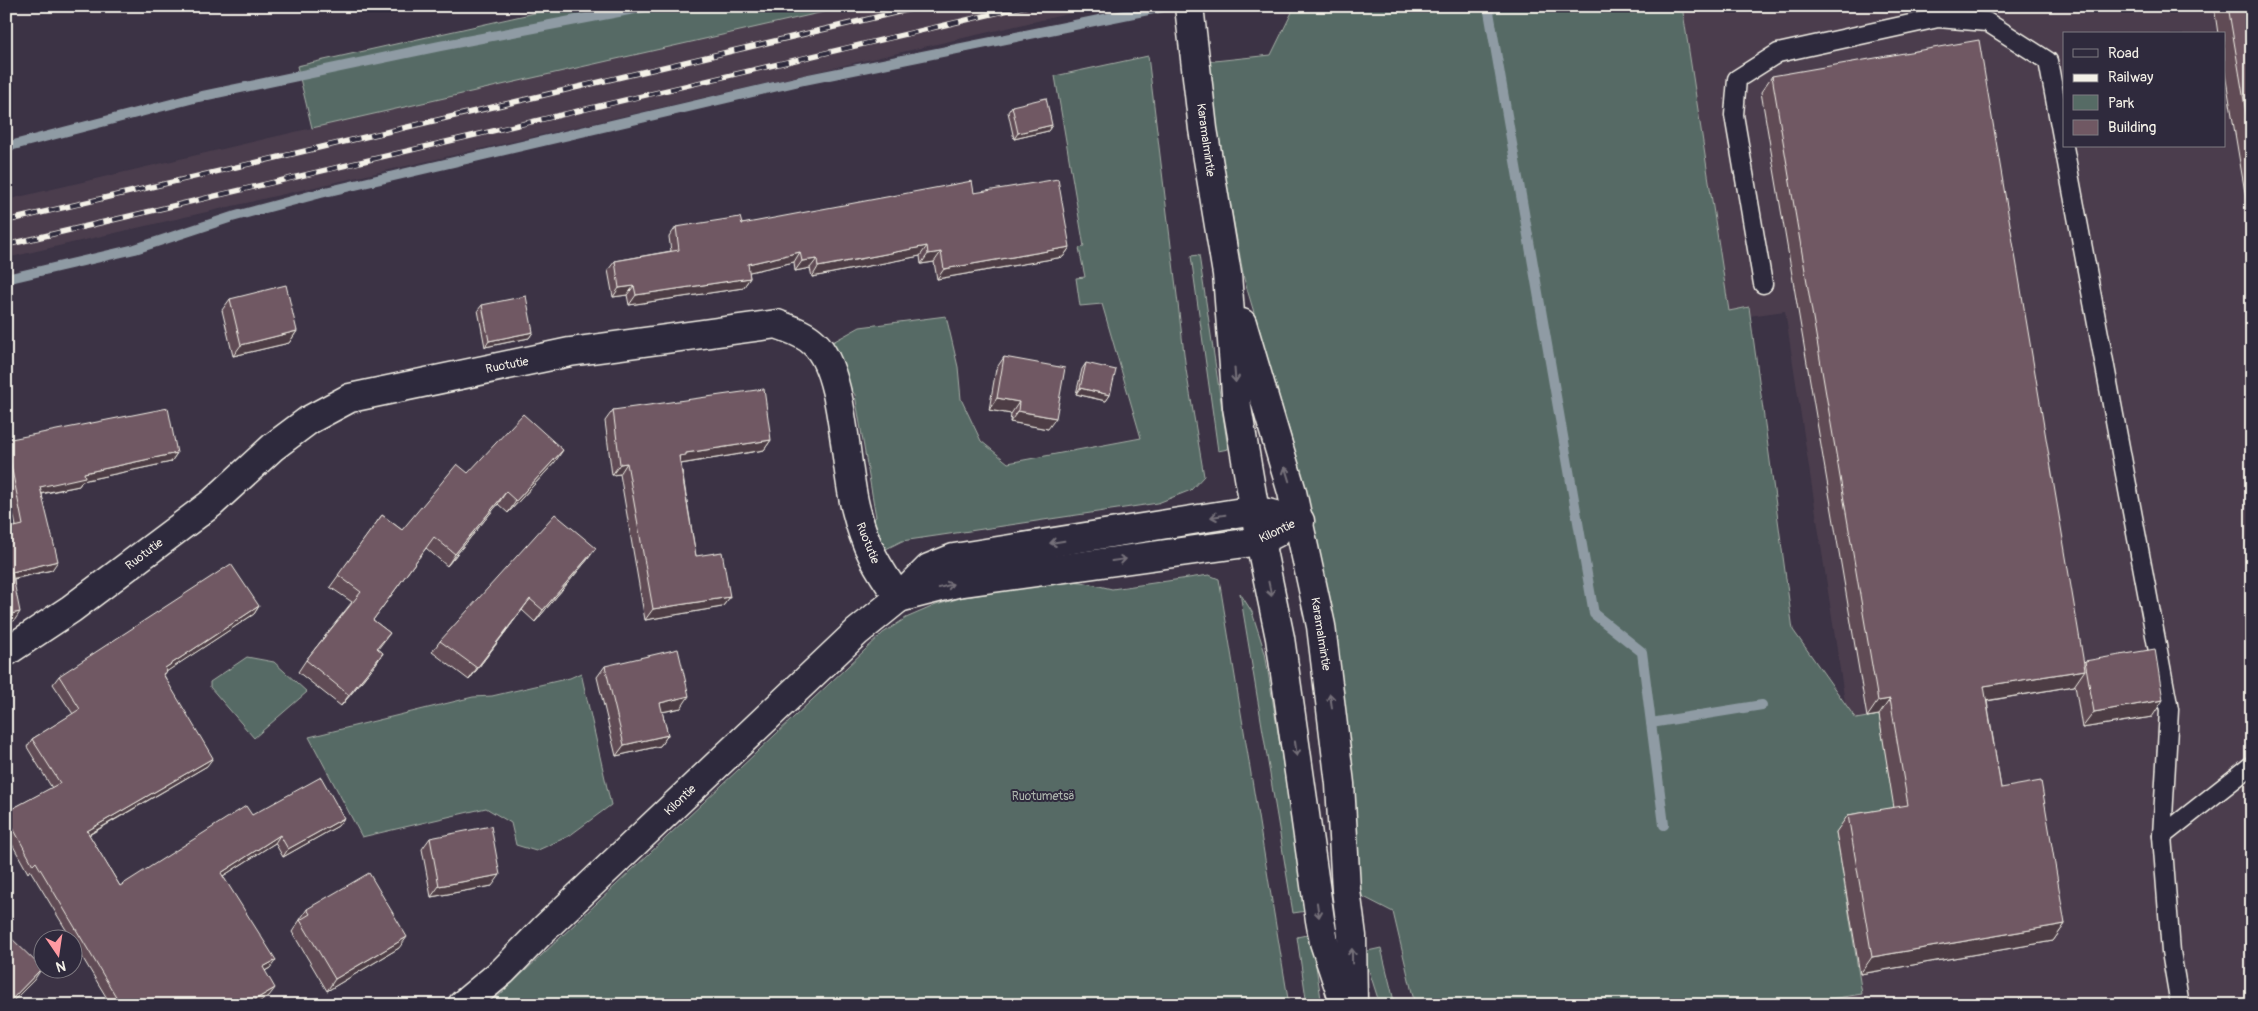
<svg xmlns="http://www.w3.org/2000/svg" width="2258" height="1011" font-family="Pangolin,sans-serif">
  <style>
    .built { fill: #4c3e4e; fill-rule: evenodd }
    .green { fill: #566b65; stroke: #a5aea6 }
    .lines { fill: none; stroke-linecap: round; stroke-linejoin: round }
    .stream { stroke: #8f9ba4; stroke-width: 10 }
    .lane-casing { stroke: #f4f1e8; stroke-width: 21 }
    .street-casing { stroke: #f4f1e8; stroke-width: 31 }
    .secondary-casing { stroke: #f4f1e8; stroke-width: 31 }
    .lane { stroke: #2f2a3d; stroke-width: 18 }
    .street { stroke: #2f2a3d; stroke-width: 28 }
    .secondary { stroke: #2f2a3d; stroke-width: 28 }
    .rail-casing { stroke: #f4f1e8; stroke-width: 5.5 }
    .rail { stroke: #2f2a3d; stroke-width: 4; stroke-dasharray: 11; stroke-linecap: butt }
    .wall { fill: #604c55; stroke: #f4f1e8 }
    .shaded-wall { fill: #4e3e45; stroke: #f4f1e8 }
    .building { fill: #705863; stroke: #f4f1e8 }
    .oneway { stroke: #747079 }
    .labels { text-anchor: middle; stroke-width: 4; stroke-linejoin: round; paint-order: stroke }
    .street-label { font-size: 12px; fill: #f4f1e8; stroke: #2f2a3d }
    .park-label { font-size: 12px; fill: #adb5ad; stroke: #2f2a3d }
  </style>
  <rect width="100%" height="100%" fill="#3c3345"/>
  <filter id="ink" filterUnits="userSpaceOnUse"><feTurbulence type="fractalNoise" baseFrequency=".02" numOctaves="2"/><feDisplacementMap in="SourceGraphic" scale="10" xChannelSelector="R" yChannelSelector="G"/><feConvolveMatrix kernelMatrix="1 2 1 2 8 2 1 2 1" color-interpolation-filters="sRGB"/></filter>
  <g filter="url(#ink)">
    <!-- built -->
    <g class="built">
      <polygon points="850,6 1102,6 6,258 6,200 312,128"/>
      <path d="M 1670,6 L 2252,6 L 2252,1005 L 1695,1005 L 1847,715 L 1785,311 L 1727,319 ZM 2064,34 L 2224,34 L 2224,146 L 2064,146 Z"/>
    </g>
    <!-- green -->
    <g class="green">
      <polygon points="566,6 850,6 312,128 297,66"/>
      <polygon points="1295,6 1682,6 1729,311 1749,307 1793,630 1856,719 1879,715 1897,822 1836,832 1862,994 1793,1005 1415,1005 1393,912 1358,894 1344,695 1335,634 1313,525 1292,440 1244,279 1205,62 1271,55"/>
      <polygon points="1148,56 1186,370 1204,476 1191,490 1158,503 902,541 884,550 867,524 876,517 855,395 843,376 831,343 860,327 946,316 958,367 961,399 981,441 1008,463 1141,438 1102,304 1080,306 1076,278 1085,277 1079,248 1084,247 1055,76"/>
      <polygon points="1199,255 1228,449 1218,451 1191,256"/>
      <polygon points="1209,575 1219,579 1289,1005 489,1005 883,633 906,618 936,605 964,597 1070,581 1082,582 1112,589"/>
      <polygon points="1240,593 1252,612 1265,653 1307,911 1293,913"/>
      <polygon points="247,657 274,662 307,692 254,738 210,687 210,682"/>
      <polygon points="581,673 611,805 569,836 536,851 516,845 511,823 486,808 362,837 309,737 473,697 492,696 570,678"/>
      <polygon points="1311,934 1322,1005 1307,1005 1297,937"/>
      <polygon points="1381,948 1395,1005 1380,1005 1363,952"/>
    </g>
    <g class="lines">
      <!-- stream -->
      <g class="stream">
        <polyline points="1488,6 1594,614 1642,652 1664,825"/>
        <polyline points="6,147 198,97 440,46 650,6"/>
        <polyline points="6,279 135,249 232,217 321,193 804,80 1168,6"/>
        <polyline points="1651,723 1762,705"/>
      </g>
      <defs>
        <g id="lane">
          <polyline points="1763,284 1734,115 1737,79 1778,53 1938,18 1987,22 2048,61 2169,710 2162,836 2171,952 2180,1005"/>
          <polyline points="2162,836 2252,765"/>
        </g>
        <path id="street" d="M 6,652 L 71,609 L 212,503 L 273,447 L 309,420 L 350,398 L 570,352 L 777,324 C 789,329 804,333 814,343 C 845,371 844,468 856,510 C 865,547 878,568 899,598"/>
        <g id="secondary">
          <polyline points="1189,6 1203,129 1227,274 1237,407 1260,541 1280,638 1320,920 1324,942 1345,1005"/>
          <polyline points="1242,323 1292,492 1321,626 1340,784 1346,890 1352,936 1353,1003"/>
          <polyline points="899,598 957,583 1260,541 1276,533"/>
          <polyline points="462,1005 503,971 544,929 857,632 899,598 929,568 954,558 1255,510 1300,521"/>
        </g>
      </defs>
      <!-- lane casing -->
      <use href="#lane" class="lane-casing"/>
      <!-- street casing -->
      <use href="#street" class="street-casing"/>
      <!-- secondary casing -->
      <use href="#secondary" class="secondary-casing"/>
      <!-- lane -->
      <use href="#lane" class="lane"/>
      <!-- street -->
      <use href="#street" class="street"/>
      <!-- secondary -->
      <use href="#secondary" class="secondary"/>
      <defs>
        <g id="rail">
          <polyline points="6,221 924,6"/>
          <polyline points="6,245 1026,6"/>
        </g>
      </defs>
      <!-- rail casing -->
      <use href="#rail" class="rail-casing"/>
      <!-- rail -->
      <use href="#rail" class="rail"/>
    </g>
    <!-- wall -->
    <g class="wall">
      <polygon points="2171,6 2205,6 2172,12"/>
      <polygon points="2214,6 2252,6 2252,234 2224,68 2224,34 2218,34"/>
      <polygon points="1772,76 2084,662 2085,661 2152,717 2082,728 2075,685 2074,686 1987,701 2001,788 2065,924 2053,941 1860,974 1836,832 1848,815 1894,808 1879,715 1867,717 1761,92"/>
      <polygon points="1012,106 1052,125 1048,131 1014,139 1008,112"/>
      <polygon points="974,193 1070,247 1063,257 937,279 934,262 921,264 920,256 812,277 810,268 795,271 794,262 749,272 750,278 743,288 629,305 627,295 613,297 608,270 615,261 671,251 669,237 676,227 742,224"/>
      <polygon points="230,299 297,331 289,343 233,356 222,310"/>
      <polygon points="482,305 533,332 529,338 485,347 478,310"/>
      <polygon points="1004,357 1048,429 1010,422 1011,414 989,410 996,369"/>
      <polygon points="1086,363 1110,395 1106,401 1076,394 1082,369"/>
      <polygon points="613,410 771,440 764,450 681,464 696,556 730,597 722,607 645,620 620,474 612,475 605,421"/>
      <polygon points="6,442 177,453 171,462 82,481 79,486 42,494 52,570 14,579 14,621 6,622 6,529 16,526 6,480"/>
      <polygon points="555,462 508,513 498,504 447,566 426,548 373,620 390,633 378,649 383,653 375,665 341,706 298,672 306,660 352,602 330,587 382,515 402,530 468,473"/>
      <polygon points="588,559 535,622 522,610 469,680 432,652 440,641"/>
      <polygon points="259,606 254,614 167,671 164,675 207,766 89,835 120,886 252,815 344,818 338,826 283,857 275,843 223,876 270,968 265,971 269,996 254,1005 111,1005 72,940 72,938 71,938 30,870 28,873 6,833 6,812 52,788 27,747 32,739 73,714 53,684 59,676"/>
      <polygon points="605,666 681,708 662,712 668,735 660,746 616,756 597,677"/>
      <polygon points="430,838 492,886 431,897 422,849"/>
      <polygon points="307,909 399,948 327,991 292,932"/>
    </g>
    <!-- shaded-wall -->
    <g class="shaded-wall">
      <polygon points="2176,6 2205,6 2172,12"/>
      <polygon points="1052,125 1048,131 1014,139 1018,133"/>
      <polygon points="927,246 920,256 812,277 818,267"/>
      <polygon points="1070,247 1063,257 937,279 944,269"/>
      <polygon points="800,252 794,262 741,274 748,264"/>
      <polygon points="941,252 934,262 921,264 928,254"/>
      <polygon points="817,259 810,268 795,271 802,261"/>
      <polygon points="750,278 743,288 629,305 636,295"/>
      <polygon points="634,286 627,295 613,297 619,288"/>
      <polygon points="297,331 289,343 233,356 241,345"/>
      <polygon points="533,332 529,338 485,347 489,341"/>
      <polygon points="1080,388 1110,395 1106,401 1076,394"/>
      <polygon points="997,398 1019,402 1011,414 989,410"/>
      <polygon points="1018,411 1056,418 1048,429 1010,422"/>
      <polygon points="771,440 764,450 680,464 679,456 686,453"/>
      <polygon points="563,450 555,462 508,513 516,501"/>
      <polygon points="177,453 171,462 82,481 79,486 34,495 40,487 84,473"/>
      <polygon points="627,463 620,474 612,475 620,464"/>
      <polygon points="506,492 498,504 447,566 455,554"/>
      <polygon points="596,548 588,559 535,622 543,610"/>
      <polygon points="58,561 52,570 6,580 12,572"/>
      <polygon points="730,597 722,607 645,620 653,609"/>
      <polygon points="530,599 522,610 469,680 477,668"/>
      <polygon points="259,606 254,614 160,676 165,668"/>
      <polygon points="20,612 14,621 6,622 6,615"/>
      <polygon points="383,653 375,665 341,706 349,695"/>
      <polygon points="2085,670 2074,686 1973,703 1984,686"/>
      <polygon points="689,696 681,708 652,714 660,703"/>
      <polygon points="1890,699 1879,715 1867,717 1878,701"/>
      <polygon points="2163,700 2152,717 2082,728 2094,712"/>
      <polygon points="668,735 660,746 616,756 624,745"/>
      <polygon points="213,758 207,766 81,839 87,831"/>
      <polygon points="344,818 338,826 283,857 288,849"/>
      <polygon points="280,835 275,843 215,881 221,873"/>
      <polygon points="500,875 492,886 431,897 439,886"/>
      <polygon points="2065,924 2053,941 1860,974 1872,957"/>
      <polygon points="407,937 399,948 327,991 335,979"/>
      <polygon points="276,960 270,968 257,975 263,967"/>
      <polygon points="42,968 34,980 9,1005 6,1005"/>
      <polygon points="275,988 269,996 254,1005 246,1005"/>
    </g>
    <!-- building -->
    <g class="building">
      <polygon points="2228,6 2252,6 2252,148"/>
      <polygon points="1979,40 2085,670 1984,686 2001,788 2041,781 2065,924 1872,957 1848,815 1908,805 1890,699 1878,701 1772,76"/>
      <polygon points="1046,98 1052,125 1018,133 1012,106"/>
      <polygon points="1058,179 1070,247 944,269 941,252 928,254 927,246 818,267 817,259 802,261 800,252 748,264 750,278 636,295 634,286 619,288 615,261 679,250 676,227 740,217 742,224 972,181 974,193"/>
      <polygon points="286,285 297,331 241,345 230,299"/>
      <polygon points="526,296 533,332 489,341 482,305"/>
      <polygon points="1004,357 1065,368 1056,418 1018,411 1019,402 997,398"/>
      <polygon points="1086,363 1116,370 1110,395 1080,388"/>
      <polygon points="764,389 771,440 686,453 686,455 679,456 696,556 722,552 730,597 653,609 627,463 620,464 613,410"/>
      <polygon points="168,408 177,453 84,473 85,477 40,487 58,561 12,572 20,612 6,615 6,529 23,525 6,440"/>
      <polygon points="523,414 563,450 516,501 506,492 455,554 434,537 373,620 390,633 377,648 383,653 349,695 306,660 361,592 338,575 382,515 402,530 457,464 468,473"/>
      <polygon points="555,514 596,548 543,610 530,599 477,668 440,641"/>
      <polygon points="231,564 259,606 165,668 167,671 163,674 213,758 87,831 120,886 246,806 252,815 321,777 344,818 288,849 280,835 221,873 276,960 263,967 275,988 246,1005 121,1005 36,862 33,865 6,815 6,812 60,783 32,739 80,709 59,676"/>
      <polygon points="678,649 689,696 660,703 668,735 624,745 605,666"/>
      <polygon points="2155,649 2163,700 2094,712 2085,661"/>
      <polygon points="491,826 500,875 439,886 430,838"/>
      <polygon points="369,873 407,937 335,979 300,920 310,914 307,909"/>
      <polygon points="6,933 42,968 9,1002 6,999"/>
    </g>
    <!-- one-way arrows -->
    <defs><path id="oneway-shaft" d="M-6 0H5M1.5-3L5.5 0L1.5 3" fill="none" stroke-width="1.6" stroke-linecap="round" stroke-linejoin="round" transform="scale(1.25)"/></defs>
    <g class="oneway">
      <use href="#oneway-shaft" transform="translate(1235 375) rotate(86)"/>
      <use href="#oneway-shaft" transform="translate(1287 474) rotate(-107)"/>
      <use href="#oneway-shaft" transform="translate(1218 516) rotate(171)"/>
      <use href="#oneway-shaft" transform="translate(1057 542) rotate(171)"/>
      <use href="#oneway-shaft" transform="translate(1119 560) rotate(-8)"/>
      <use href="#oneway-shaft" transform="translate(946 586) rotate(-15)"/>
      <use href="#oneway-shaft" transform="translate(1270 589) rotate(78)"/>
      <use href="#oneway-shaft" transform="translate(1331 701) rotate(-98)"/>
      <use href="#oneway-shaft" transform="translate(1296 749) rotate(82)"/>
      <use href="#oneway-shaft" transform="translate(1318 910) rotate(82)"/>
      <use href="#oneway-shaft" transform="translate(1352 956) rotate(-91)"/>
    </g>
  </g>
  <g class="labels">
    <!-- street labels -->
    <g class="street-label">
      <text transform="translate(1206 140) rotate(82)" y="4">Karamalmintie</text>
      <text transform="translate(507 365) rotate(-11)" y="4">Ruotutie</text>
      <text transform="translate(1277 531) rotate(-25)" y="4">Kilontie</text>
      <text transform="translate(868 543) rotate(68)" y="4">Ruotutie</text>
      <text transform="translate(144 554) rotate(-37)" y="4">Ruotutie</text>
      <text transform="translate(1321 634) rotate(81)" y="4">Karamalmintie</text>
      <text transform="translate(680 800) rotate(-44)" y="4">Kilontie</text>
    </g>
    <!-- park labels -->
    <g class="park-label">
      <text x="1043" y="800">Ruotumetsä</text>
    </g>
  </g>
  <!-- margin -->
  <rect width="2258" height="1011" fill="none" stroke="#2f2a3d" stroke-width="25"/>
  <rect x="12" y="12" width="2233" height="986" fill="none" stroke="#f4f1e8" stroke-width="2" filter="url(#ink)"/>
  <!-- legend -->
  <rect x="2063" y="32" width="162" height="115" fill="#2f2a3d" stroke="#7e7a81"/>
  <rect x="2073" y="49" width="25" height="8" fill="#2f2a3d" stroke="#7e7a81"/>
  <text x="2108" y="58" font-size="15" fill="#f4f1e8">Road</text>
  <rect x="2073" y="74" width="25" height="8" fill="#f4f1e8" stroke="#7e7a81"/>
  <text x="2108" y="82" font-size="15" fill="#f4f1e8">Railway</text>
  <rect x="2073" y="95" width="25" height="15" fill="#566b65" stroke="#7e7a81"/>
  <text x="2108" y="108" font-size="15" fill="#f4f1e8">Park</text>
  <rect x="2073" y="120" width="25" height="15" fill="#705863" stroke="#7e7a81"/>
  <text x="2108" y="132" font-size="15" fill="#f4f1e8">Building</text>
  <!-- north arrow -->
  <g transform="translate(58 954) rotate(167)"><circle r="24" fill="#2f2a3d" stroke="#7e7a81"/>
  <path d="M0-4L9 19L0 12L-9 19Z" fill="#ff9aa2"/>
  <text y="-8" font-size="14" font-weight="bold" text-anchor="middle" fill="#f4f1e8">N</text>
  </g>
</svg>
